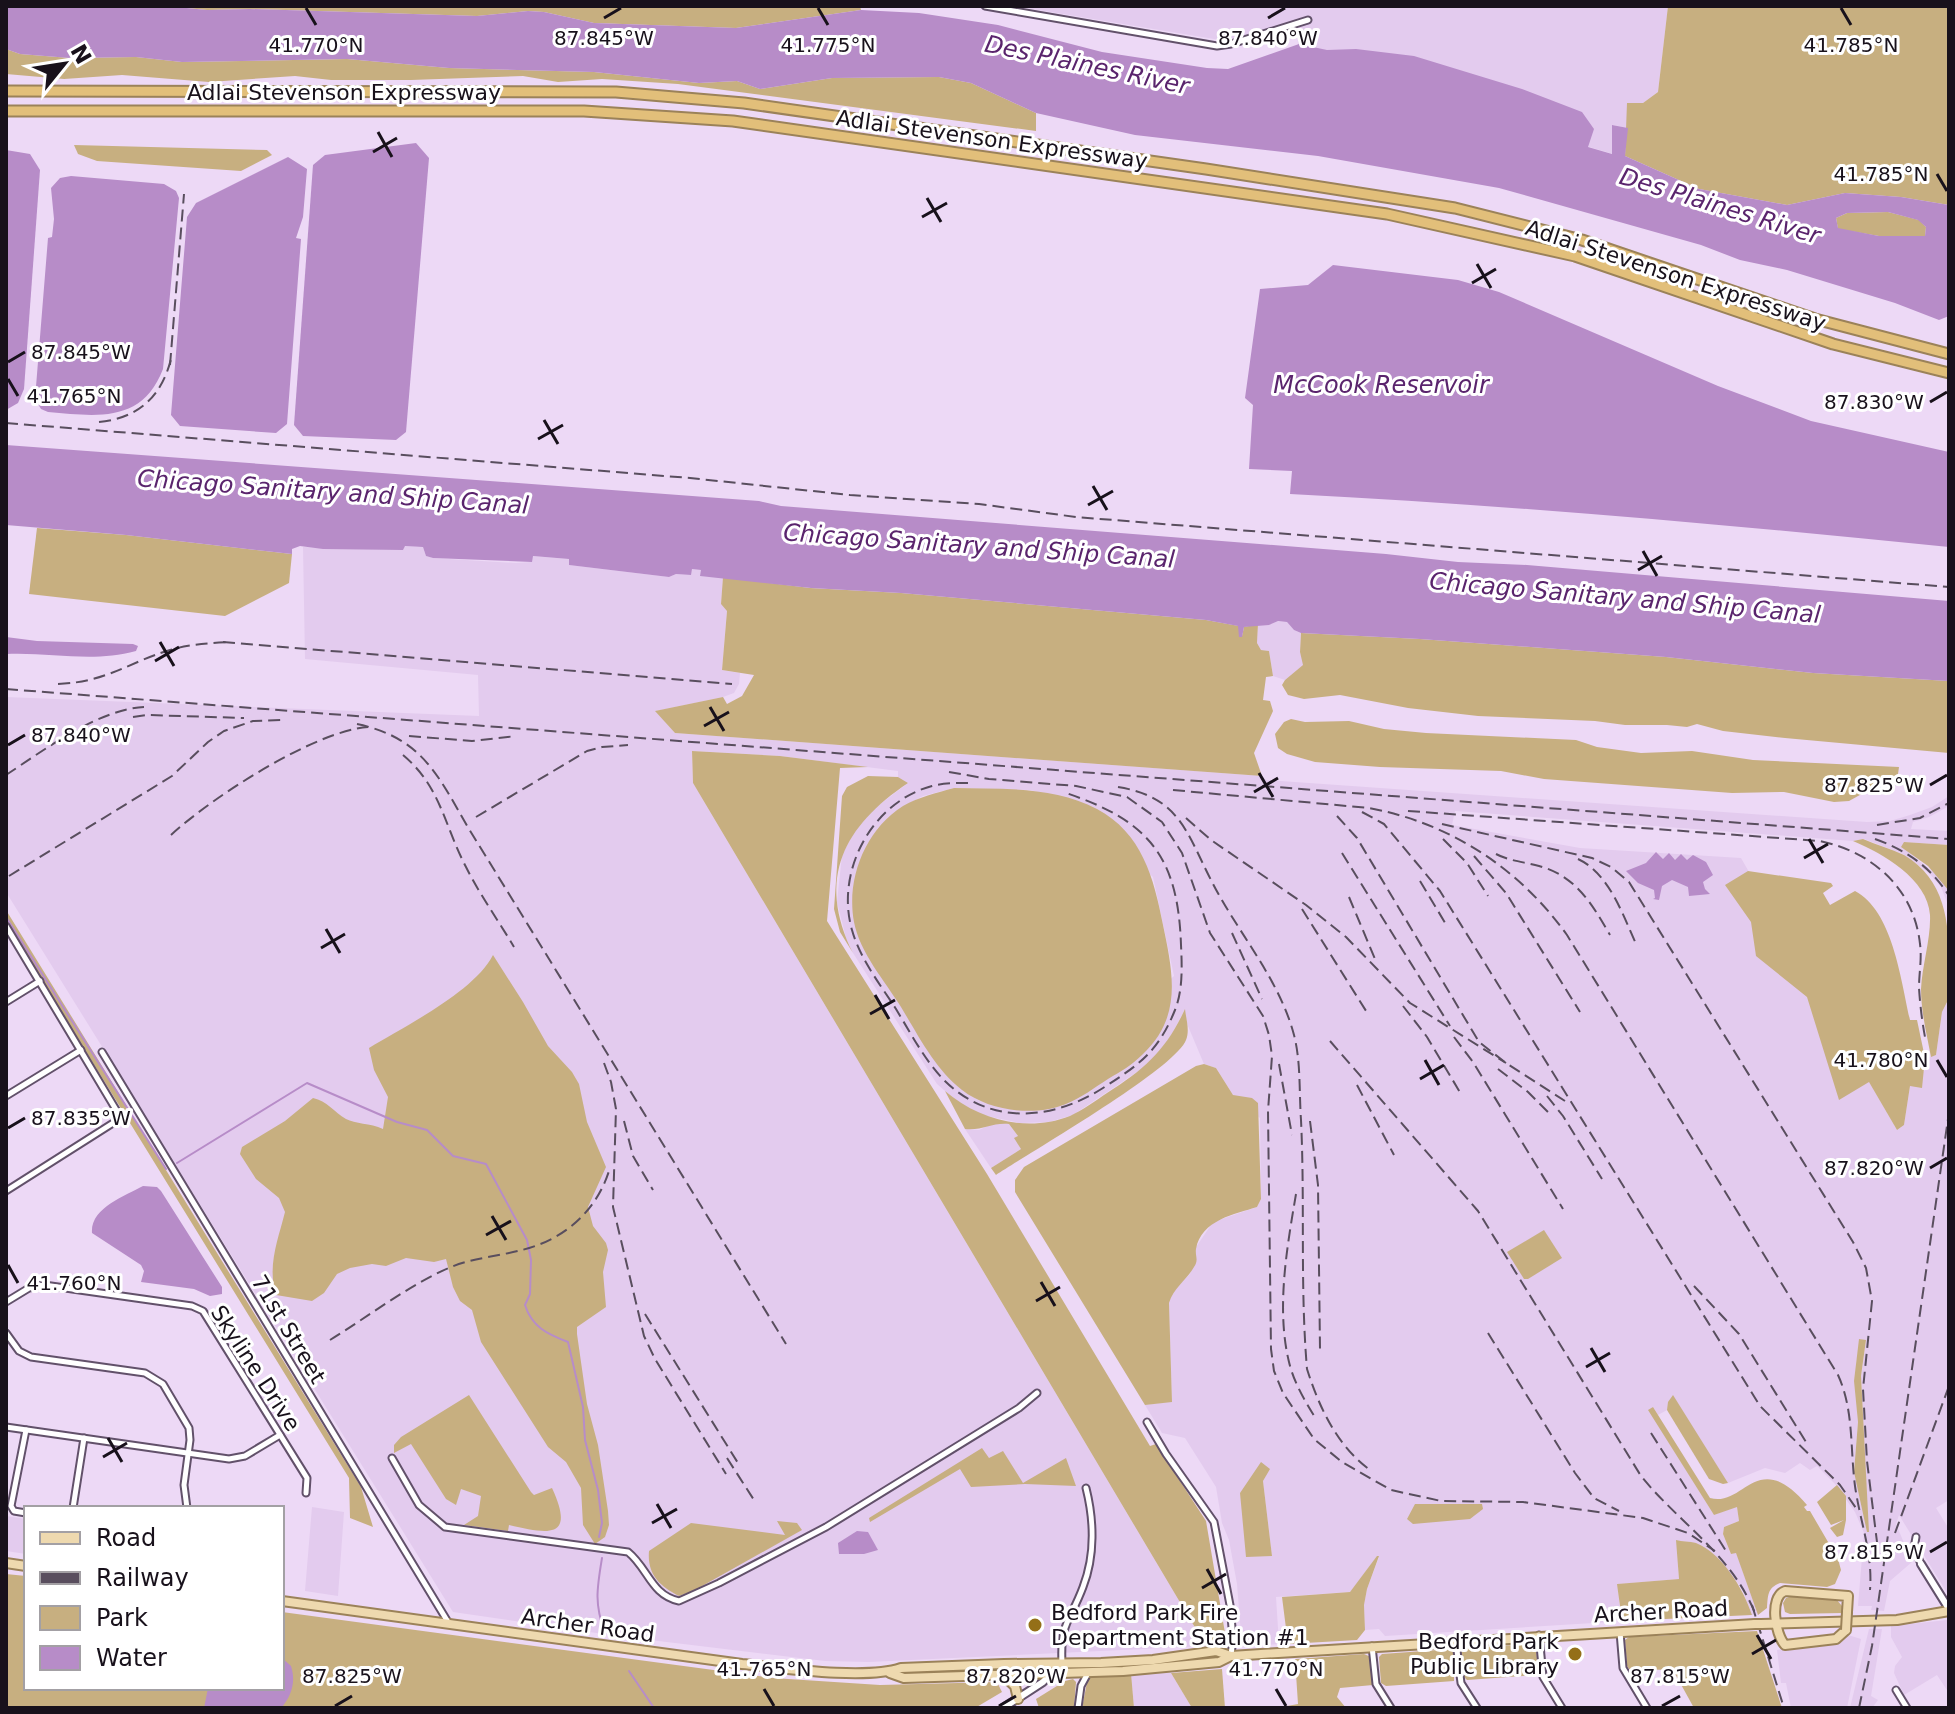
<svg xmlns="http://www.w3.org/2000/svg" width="1955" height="1714" font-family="'DejaVu Sans',sans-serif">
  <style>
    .built { fill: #e3cbee; fill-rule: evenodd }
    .green { fill: #c7af80 }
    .water { fill: #b78cc8; fill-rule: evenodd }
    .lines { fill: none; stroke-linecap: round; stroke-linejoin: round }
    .stream { stroke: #b78cc8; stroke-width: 2 }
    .minor-casing { stroke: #62516a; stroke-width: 9 }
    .tertiary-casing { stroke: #62516a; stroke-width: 10 }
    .primary-casing { stroke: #9b8259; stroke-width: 12 }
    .motorway-casing { stroke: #9b8259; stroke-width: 13 }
    .minor { stroke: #fff; stroke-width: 5 }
    .tertiary { stroke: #fff; stroke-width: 6 }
    .primary { stroke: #eed9af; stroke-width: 8 }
    .motorway { stroke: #e2bf7a; stroke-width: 9 }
    .rail { stroke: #594e5e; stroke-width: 2; stroke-dasharray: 12 6; stroke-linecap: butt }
    .primary-bridge-casing { stroke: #9b8259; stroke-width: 12; stroke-linecap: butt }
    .primary-bridge { stroke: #eed9af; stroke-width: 8 }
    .ticks { fill: none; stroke: #18111b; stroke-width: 3 }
    .poi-dot { fill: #946f18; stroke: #fff; stroke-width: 3 }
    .labels { text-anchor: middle; stroke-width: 6; stroke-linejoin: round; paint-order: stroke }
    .street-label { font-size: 22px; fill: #18111b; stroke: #fff }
    .poi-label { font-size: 22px; fill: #18111b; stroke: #fff; text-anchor: start }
    .water-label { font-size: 24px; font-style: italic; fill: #5a246d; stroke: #fff }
    .ticks-label { font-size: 20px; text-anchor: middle; fill: #18111b; stroke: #fff; stroke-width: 6; stroke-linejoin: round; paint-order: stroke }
  </style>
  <rect width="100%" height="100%" fill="#edd9f6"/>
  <!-- built -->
  <g class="built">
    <polygon points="1014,6 1668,6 1658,92 1643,103 1627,104 1628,128 1613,125 1613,154 1539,132 1299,70 1297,20 1226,41"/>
    <path d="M 404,546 L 423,547 L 426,556 L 433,558 L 516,563 L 531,562 L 532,556 L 569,559 L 569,565 L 669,577 L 676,574 L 690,575 L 692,569 L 701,570 L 701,576 L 723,577 L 721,604 L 727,610 L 722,670 L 740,673 L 739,684 L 734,693 L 723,697 L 656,711 L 675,733 L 1262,776 L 1266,780 L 1867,822 L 1890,821 L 1910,815 L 1932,807 L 1949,796 L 1949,806 L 1929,817 L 1913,822 L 1911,829 L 1949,831 L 1949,845 L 1904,842 L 1902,847 L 1937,875 L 1949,891 L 1949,907 L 1941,887 L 1929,873 L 1903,854 L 1864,839 L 1853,841 L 1455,811 L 1452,825 L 1580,848 L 1741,858 L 1897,1130 L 1904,1125 L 1910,1086 L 1925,1070 L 1925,1058 L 1936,1055 L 1942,1012 L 1949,998 L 1949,1500 L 1936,1508 L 1949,1529 L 1949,1596 L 1899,1515 L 1896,1524 L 1912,1562 L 1890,1581 L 1884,1611 L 1871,1610 L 1872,1606 L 1858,1606 L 1864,1533 L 1855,1512 L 1835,1484 L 1817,1466 L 1810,1470 L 1800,1463 L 1785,1473 L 1765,1468 L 1728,1483 L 1672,1396 L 1667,1410 L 1658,1415 L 1653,1407 L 1649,1410 L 1714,1515 L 1737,1506 L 1739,1521 L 1724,1527 L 1723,1534 L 1731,1554 L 1736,1552 L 1758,1615 L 1752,1615 L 1741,1587 L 1722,1564 L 1692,1542 L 1677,1541 L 1679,1579 L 1618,1584 L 1620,1616 L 1612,1617 L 1610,1622 L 1385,1636 L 1379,1629 L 1365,1630 L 1364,1605 L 1367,1589 L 1379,1557 L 1350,1592 L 1276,1597 L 1279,1644 L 1242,1647 L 1237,1584 L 1229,1540 L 1222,1523 L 1216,1487 L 1185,1438 L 1162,1433 L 1145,1405 L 1172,1401 L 1169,1303 L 1173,1290 L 1190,1274 L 1196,1247 L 1213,1222 L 1257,1207 L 1261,1199 L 1260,1118 L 1233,1095 L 1216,1068 L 1204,1064 L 1188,1026 L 1184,1011 L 1165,1047 L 1146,1066 L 1073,1115 L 1049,1122 L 1020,1123 L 977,1114 L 960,1104 L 937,1084 L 853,953 L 846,938 L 837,902 L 842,855 L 856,828 L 867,814 L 908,783 L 898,777 L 898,771 L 780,756 L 692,751 L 693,783 L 1206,1646 L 869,1662 L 825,1661 L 617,1636 L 453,1612 L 6,892 L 6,697 L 479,716 L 478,675 L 305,659 L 303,547 L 403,550 ZM 954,788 L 1030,790 L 1061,797 L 1153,877 L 1174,976 L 1020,1110 L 980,1101 L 963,1091 L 877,829 L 901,808 L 923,796 ZM 1860,1339 L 1866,1341 L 1861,1376 L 1866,1497 L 1854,1472 L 1858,1422 L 1856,1364 ZM 1269,1469 L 1263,1481 L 1272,1556 L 1240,1493 Z"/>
    <polygon points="1277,621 1287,622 1294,630 1301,633 1300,652 1304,665 1285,680 1273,676 1269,651 1261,650 1257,643 1258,624 1269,625"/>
    <polygon points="996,1122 1009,1124 1018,1136 1021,1149 991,1168 965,1129 979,1130"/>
    <polygon points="312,1507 344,1512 338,1596 305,1591"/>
    <polygon points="6,1516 26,1519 26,1554 6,1551"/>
    <polygon points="1947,1620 1949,1693 1937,1675 1904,1695 1894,1673 1895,1666 1902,1657 1891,1637 1891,1626"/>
    <polygon points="1869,1629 1882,1629 1871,1696 1878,1700 1872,1708 1850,1708"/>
    <polygon points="1848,1635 1861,1639 1847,1708 1791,1708 1786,1683 1781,1683 1777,1650 1840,1641"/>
    <polygon points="1131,1673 1171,1673 1192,1708 1134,1708"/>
  </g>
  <!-- green -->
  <g class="green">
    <polygon points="166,6 860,6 861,10 736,28 594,23 544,12 528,11 477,16 250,9 207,10"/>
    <polygon points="1668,6 1949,6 1949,205 1901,197 1845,193 1787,205 1699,189 1625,156 1627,103 1643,103 1658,92"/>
    <polygon points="6,49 20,54 70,58 136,57 182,62 347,59 449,68 594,72 699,83 737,81 760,89 832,78 939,77 971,83 1036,113 1036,131 678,84 602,79 558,82 523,76 411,80 331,80 295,76 209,82 122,75 64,79 6,74"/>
    <polygon points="74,145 267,150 272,155 241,171 97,161 78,154"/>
    <polygon points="1888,212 1919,220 1926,227 1925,237 1879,236 1838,229 1836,218 1847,213"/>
    <polygon points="37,528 126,535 292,554 289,583 225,616 29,594"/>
    <polygon points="723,577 810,588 901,593 1206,620 1239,626 1239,636 1242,636 1244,627 1258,624 1257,643 1261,650 1269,651 1273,676 1266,677 1263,700 1270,701 1273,711 1254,753 1262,776 675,733 655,711 723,697 727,704 742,696 754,675 722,670 727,611 721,604"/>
    <polygon points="1301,633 1420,639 1666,657 1813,673 1949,681 1949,753 1785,738 1723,731 1697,724 1687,727 1667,725 1625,725 1595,721 1478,716 1408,708 1340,695 1304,699 1288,695 1282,685 1285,680 1303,665 1300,652"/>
    <polygon points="1291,719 1305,722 1349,721 1384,729 1426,733 1576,740 1597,747 1641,753 1692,751 1753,760 1899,767 1898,774 1849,801 1834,802 1784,792 1732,793 1544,779 1501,771 1380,767 1315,762 1287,754 1278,748 1275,734 1284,722"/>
    <polygon points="692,751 780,756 868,767 840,768 827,921 987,1174 1150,1446 1156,1444 1206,1521 1225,1633 1221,1643 1206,1646 693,783"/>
    <path d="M 868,776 L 898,777 L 908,783 C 844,826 816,878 853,953 L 840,932 L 834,909 L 842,796 L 847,787 Z"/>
    <path d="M 954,788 C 1001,789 1054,786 1097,809 C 1142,833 1154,878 1163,925 C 1173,973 1183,1017 1142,1055 C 1132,1065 1120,1072 1108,1079 C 1094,1088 1081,1098 1066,1104 C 1034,1117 989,1111 962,1090 C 935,1069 918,1035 901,1007 C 885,981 860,953 854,922 C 846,879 865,830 903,806 C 919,797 936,793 954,788 Z"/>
    <path d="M 1863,839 C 1877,845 1891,849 1904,855 C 1955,885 1949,943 1949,998 L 1942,1012 L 1936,1055 L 1931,1057 C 1927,1035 1921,1012 1921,989 C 1922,966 1931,938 1930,915 C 1928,879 1882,853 1853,841 Z"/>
    <polygon points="1904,842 1949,845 1949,891 1928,866 1901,847"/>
    <path d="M 1748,871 L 1831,883 L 1833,886 L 1823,893 L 1830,905 L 1855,891 C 1893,911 1901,981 1910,1020 L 1917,1020 L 1925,1058 L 1922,1088 L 1910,1086 L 1904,1125 L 1897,1130 L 1869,1082 L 1839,1100 L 1807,997 L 1756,956 L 1751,922 L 1725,885 Z"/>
    <polygon points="6,910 361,1487 373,1527 350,1518 349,1478 6,922"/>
    <path d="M 493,955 L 523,1002 L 548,1046 L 572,1072 L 579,1084 L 587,1122 L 606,1167 L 588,1207 L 593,1226 L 606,1243 L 608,1250 L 603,1272 L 606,1307 L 577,1327 L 577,1334 L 587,1404 L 598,1445 L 608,1511 L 609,1525 L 605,1537 L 595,1544 L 583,1525 L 581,1488 L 566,1462 L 548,1447 L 481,1342 L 472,1310 L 460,1301 L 453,1287 L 446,1259 L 434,1262 L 406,1258 L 386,1266 L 372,1264 L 350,1268 L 337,1274 L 324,1293 L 312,1301 L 276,1295 C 267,1266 278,1240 285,1212 L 279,1198 L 256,1179 L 240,1154 L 242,1147 L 285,1121 L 313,1098 C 327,1101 334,1112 346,1119 C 355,1124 370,1123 383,1129 L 388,1097 L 374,1070 L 369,1048 C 405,1026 474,992 493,955 Z"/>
    <path d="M 1185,1009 C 1186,1019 1190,1030 1186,1040 C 1175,1069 1029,1153 996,1175 L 991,1168 L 1021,1149 L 1014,1138 L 1018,1136 L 1009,1124 C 993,1122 982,1131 965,1129 L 945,1091 C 979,1120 1027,1133 1070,1116 C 1083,1110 1095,1101 1107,1093 C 1145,1069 1166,1050 1185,1009 Z"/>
    <path d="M 1204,1064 L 1216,1068 L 1233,1095 L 1252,1098 L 1258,1103 L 1261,1199 L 1257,1207 C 1235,1214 1201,1220 1196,1249 C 1195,1256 1199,1260 1194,1267 C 1186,1281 1174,1287 1169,1303 L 1172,1402 L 1145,1405 L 1015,1192 L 1015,1180 L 1024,1167 L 1196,1066 Z"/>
    <polygon points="1544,1230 1562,1258 1528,1279 1524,1279 1507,1252"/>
    <polygon points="1859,1339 1866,1340 1861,1376 1869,1532 1867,1532 1854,1472 1858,1422 1854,1381"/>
    <path d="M 469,1395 L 531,1492 L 534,1495 L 552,1488 C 576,1540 548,1534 509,1525 L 508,1531 L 464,1525 L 478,1516 L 481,1496 L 461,1489 L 456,1505 L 446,1499 L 411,1444 L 394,1453 L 394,1445 L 401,1437 Z"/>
    <polygon points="1673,1395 1728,1483 1723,1484 1709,1479 1667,1410 1668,1402"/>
    <path d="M 1653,1407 L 1710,1498 C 1744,1508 1757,1446 1807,1505 L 1804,1507 L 1807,1511 L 1810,1511 L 1838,1559 L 1841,1570 L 1835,1584 L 1827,1587 L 1780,1583 C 1767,1588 1768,1596 1767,1608 L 1758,1615 L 1736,1553 L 1731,1554 L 1723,1534 L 1724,1527 L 1739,1521 L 1737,1507 L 1714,1515 L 1648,1410 Z"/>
    <polygon points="982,1448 989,1458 1003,1451 1023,1483 1066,1458 1076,1486 1025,1484 971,1487 960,1469 870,1522 869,1518"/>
    <polygon points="1261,1462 1270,1469 1263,1481 1272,1556 1246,1557 1240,1493"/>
    <polygon points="1837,1485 1846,1496 1846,1520 1843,1535 1837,1537 1830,1528 1844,1520 1831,1525 1817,1502"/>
    <polygon points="1415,1504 1482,1504 1483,1509 1470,1519 1413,1524 1407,1519"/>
    <path d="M 777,1521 L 797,1523 L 802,1530 L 695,1590 L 679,1596 C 659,1586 647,1574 649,1551 L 691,1523 L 785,1535 Z"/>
    <path d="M 1676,1540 C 1682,1542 1690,1541 1696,1543 C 1722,1553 1744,1590 1752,1615 L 1622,1621 L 1617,1584 L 1679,1579 Z"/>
    <polygon points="1377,1556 1379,1556 1367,1589 1364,1605 1365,1630 1357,1640 1288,1644 1282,1597 1350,1592"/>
    <polygon points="6,1574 26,1576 26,1688 282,1688 282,1612 773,1678 880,1685 997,1682 1002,1692 975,1708 6,1708"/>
    <polygon points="1795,1595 1836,1599 1842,1606 1843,1613 1790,1614 1785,1612 1783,1603 1786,1598"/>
    <polygon points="1757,1631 1782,1708 1694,1708 1673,1670 1629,1669 1627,1666 1625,1640 1629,1637"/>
    <polygon points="1532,1644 1536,1647 1538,1672 1535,1675 1467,1680 1463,1676 1461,1651 1464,1648"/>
    <polygon points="1451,1649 1454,1652 1454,1681 1386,1686 1381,1683 1379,1657 1382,1654"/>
    <polygon points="1364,1654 1371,1657 1373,1685 1340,1688 1337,1697 1346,1708 1276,1708 1298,1704 1295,1659"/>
    <polygon points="1222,1669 1225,1708 1192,1708 1171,1673"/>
    <polygon points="1131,1673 1134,1708 1082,1708 1088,1677"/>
    <polygon points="1073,1679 1076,1682 1074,1708 1039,1708 1036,1699 1065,1681"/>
  </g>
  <!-- water -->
  <g class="water">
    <path d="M 6,6 L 166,6 L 207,10 L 250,9 L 477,16 L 528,11 L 544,12 L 594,23 L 736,28 L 861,10 L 919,13 L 998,25 L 1102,52 L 1207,68 L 1228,69 L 1299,44 L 1327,50 L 1356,49 L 1414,56 L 1522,89 L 1582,112 L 1594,129 L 1588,147 L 1612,154 L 1612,125 L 1628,128 L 1625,156 L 1699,189 L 1787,205 L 1845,193 L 1901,197 L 1949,205 L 1949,316 L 1939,320 L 1895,303 L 1787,270 L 1740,260 L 1701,245 L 1499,188 L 1318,156 L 1135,135 L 1036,113 L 971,83 L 939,77 L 832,78 L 760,89 L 737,81 L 699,83 L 594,72 L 449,68 L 347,59 L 182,62 L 136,57 L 70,58 L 20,54 L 6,49 ZM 1888,212 L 1918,220 L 1926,227 L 1925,236 L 1879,236 L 1838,228 L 1836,218 L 1847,213 Z"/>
    <polygon points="416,143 429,158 406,432 396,440 303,436 294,425 313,165 325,155"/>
    <polygon points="6,150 30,154 40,170 24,389 18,403 6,410"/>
    <polygon points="288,157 307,169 303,217 296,238 301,239 287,424 276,433 180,426 171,415 187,217 196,203"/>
    <path d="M 71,176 L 164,184 L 176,191 L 179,198 L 163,369 C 142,424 96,416 48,412 L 41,409 L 35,399 L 48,238 L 52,237 L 54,219 L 51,188 L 60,178 Z"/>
    <path d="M 1333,265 L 1458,280 L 1499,292 L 1718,386 L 1811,421 L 1949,452 L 1949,547 C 1730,525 1511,505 1290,494 L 1292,471 L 1249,469 L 1253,405 L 1245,398 L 1260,289 L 1308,285 Z"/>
    <polygon points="6,445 759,501 781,506 1386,554 1458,562 1527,565 1949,601 1949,681 1813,673 1666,657 1420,639 1301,633 1294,630 1287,622 1278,621 1269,625 1244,627 1242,637 1239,637 1238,626 1206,620 901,593 811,588 700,576 701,570 692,569 691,575 676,574 669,577 569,565 569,559 533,556 532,562 433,558 426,556 423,547 405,546 403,550 323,549 300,546 292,549 292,554 126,535 6,525"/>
    <path d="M 6,637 L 37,641 L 133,644 L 138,646 L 136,651 C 92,663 51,652 6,654 Z"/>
    <polygon points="1656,852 1663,859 1669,853 1675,860 1681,854 1687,860 1693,855 1706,862 1713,875 1703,882 1705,889 1710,894 1689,896 1688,887 1672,880 1662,886 1659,900 1653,899 1655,898 1654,890 1638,883 1626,871 1646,863"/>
    <path d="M 143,1186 L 157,1187 L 161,1191 L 222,1287 L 222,1294 L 210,1296 L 194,1289 L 141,1282 L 144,1271 L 141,1265 L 92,1233 C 90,1208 125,1196 143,1186 Z"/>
    <polygon points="857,1531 868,1532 878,1550 864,1554 839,1554 838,1543"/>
    <path d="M 282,1658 L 291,1666 C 296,1681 292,1696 281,1708 L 204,1708 L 208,1688 L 282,1688 Z"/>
  </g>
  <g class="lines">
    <!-- stream -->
    <g class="stream">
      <polyline points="6,917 166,1169"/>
      <path d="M 177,1163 L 307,1083 L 397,1122 L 427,1130 L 453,1156 L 486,1164 L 527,1240 L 531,1260 L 530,1294 L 525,1305 C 532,1327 547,1334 568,1342 L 583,1407 L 585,1440 L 598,1490 L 602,1523 L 599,1537"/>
      <path d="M 602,1558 C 597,1588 594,1604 605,1633"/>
      <polyline points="629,1671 654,1708"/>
    </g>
    <defs>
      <g id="minor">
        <polyline points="985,6 1217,46 1231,44 1308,20"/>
        <polyline points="6,926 121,1118 6,1191"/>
        <polyline points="6,1002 40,981"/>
        <polyline points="102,1052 448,1622"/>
        <polyline points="6,1096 81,1050"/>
        <polyline points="6,1302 29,1288 44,1285 192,1306 203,1311 307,1478 306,1493"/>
        <polyline points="6,1333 19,1351 31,1357 145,1373 163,1384 189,1428 190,1440 184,1485 187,1508"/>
        <polyline points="1147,1422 1166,1454 1214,1522 1230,1605 1233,1639 1231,1655"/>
        <polyline points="6,1427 229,1459 245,1456 280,1435"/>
        <polyline points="26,1430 11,1506 14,1511 26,1513"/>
        <path d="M 392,1458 L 419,1505 L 445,1527 L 628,1552 C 648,1568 651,1595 679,1601 L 719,1583 L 826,1527 L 1019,1408 L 1037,1393"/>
        <polyline points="73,1508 84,1438"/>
        <polyline points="1916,1537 1914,1548 1921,1564"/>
        <polyline points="1620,1632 1623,1668 1647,1708"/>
        <polyline points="1539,1635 1543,1677 1562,1708"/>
        <polyline points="1456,1642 1461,1683 1477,1708"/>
        <polyline points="1372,1646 1376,1684 1391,1708"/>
        <path d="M 1062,1663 C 1060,1622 1070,1622 1083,1587 C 1095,1556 1094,1520 1086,1488"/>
        <polyline points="1896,1690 1907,1708"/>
        <polyline points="1078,1708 1081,1686 1088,1673"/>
      </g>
      <g id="tertiary">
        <polyline points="1921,1564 1949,1609"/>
        <polyline points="1003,1708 1043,1682 1062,1663"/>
      </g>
      <g id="primary">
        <polyline points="6,1563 26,1566"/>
        <path d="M 282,1601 L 742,1664 C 782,1668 865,1680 901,1668 L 1004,1664 L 1101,1663 L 1153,1660 L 1216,1651 L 1231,1656"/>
        <polyline points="1761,1624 1897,1620 1949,1611"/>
        <path d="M 1846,1630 L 1836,1639 L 1785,1645 C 1775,1634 1769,1597 1785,1591 L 1848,1596 L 1847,1612"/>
        <polyline points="890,1673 904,1678 1123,1671 1219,1662 1231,1656 1261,1654 1755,1624"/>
        <polyline points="1003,1675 1015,1686 1018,1699"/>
      </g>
      <g id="motorway">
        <polyline points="6,91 616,92 744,103 1206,169 1455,208 1582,240 1815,319 1949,354"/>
        <polyline points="6,111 584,111 733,121 1387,214 1575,256 1833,344 1949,373"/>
      </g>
    </defs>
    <!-- minor casing -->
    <use href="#minor" class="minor-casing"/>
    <!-- tertiary casing -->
    <use href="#tertiary" class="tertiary-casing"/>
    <!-- primary casing -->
    <use href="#primary" class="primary-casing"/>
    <!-- motorway casing -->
    <use href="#motorway" class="motorway-casing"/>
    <!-- minor -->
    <use href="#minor" class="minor"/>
    <!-- tertiary -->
    <use href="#tertiary" class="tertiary"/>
    <!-- primary -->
    <use href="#primary" class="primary"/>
    <!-- motorway -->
    <use href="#motorway" class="motorway"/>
    <!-- rail -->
    <g class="rail">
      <polyline points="170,365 184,194"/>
      <path d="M 99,422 C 140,418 163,395 172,355"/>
      <polyline points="6,423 690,478 850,495 979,504 1076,517 1949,587"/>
      <polyline points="223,642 732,684"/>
      <path d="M 58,684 C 107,682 127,663 170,650 C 190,644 210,643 231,642"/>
      <polyline points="6,689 1949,839"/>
      <polyline points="133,717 147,715 244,718"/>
      <path d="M 357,724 C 423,738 438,776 469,829 L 786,1344"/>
      <polyline points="409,736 472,741 516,736"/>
      <path d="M 403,755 C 441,787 444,825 466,867 C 480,895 498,920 514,947"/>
      <polyline points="949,772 989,779 1076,786 1127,797 1162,822 1182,853 1210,933 1263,1016 1269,1035 1272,1056 1268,1111 1271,1349 1274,1371 1283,1393 1314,1439 1342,1462 1391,1490 1441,1501 1523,1502 1643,1518 1688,1533 1715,1551"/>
      <path d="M 6,775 C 44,750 99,709 144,707"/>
      <path d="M 968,783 C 956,783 943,783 932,786 C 872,802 835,871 852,930 C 860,959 880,984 896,1009 C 910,1032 924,1059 943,1079 C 989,1126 1051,1121 1103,1088 C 1140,1064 1158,1052 1175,1010 C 1183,990 1182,966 1181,945 C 1178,855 1148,820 1063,792"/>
      <path d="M 1118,787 C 1179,797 1186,831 1211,880 C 1237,932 1279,978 1294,1035 C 1301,1062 1299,1092 1301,1120 C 1305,1203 1300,1287 1307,1369 C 1319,1407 1337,1446 1370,1470"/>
      <path d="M 1173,790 L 1369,808 C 1450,823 1519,868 1567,935 L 1838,1375 C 1854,1410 1850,1448 1855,1486 C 1860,1522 1873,1553 1870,1590"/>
      <path d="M 1408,811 L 1820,841 C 1872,852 1914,888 1920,944 C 1922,959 1919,973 1919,988 C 1920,1004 1922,1021 1925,1037"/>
      <polyline points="1362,812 1384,824 1440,891 1760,1406 1840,1485 1856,1508"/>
      <polyline points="1337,816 1357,838 1479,1042 1506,1063 1565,1101"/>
      <polyline points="476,817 587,751 602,747 628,745"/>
      <polyline points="1186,818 1211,840 1306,905 1346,937 1410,1003 1506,1063"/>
      <polyline points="1442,824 1592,858 1611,867 1629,882 1853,1242 1866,1268 1872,1301 1863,1389 1867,1461 1877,1542"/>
      <polyline points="1877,825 1920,818 1949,803"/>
      <path d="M 171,835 C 211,798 314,731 368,727"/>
      <polyline points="1443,839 1467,863 1488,896"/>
      <path d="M 1875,839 C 1906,850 1931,867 1949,896"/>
      <polyline points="1342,853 1450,1026"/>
      <path d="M 1496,854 C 1509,861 1525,862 1539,866 C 1576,876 1592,904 1610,935"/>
      <polyline points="1474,856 1506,893 1580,1012"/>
      <path d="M 1578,859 C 1610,874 1623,916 1637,946"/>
      <polyline points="9,876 172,776 208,742 224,731 253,721 284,720"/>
      <polyline points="1420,881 1447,926"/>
      <polyline points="1349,897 1375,959"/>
      <polyline points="1302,909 1368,1014"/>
      <polyline points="1232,933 1262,999"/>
      <polyline points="1403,1006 1427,1037 1461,1094"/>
      <polyline points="1454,1037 1473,1062 1563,1209"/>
      <path d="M 1330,1041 L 1478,1211 L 1641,1476 C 1680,1524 1731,1554 1755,1613"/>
      <polyline points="604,1063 611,1082 616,1109 613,1207 644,1336 655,1359 726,1474"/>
      <polyline points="1279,1064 1292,1135"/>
      <polyline points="1498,1069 1528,1092 1549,1113"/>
      <polyline points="1357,1085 1394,1155"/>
      <polyline points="1547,1096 1563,1116 1602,1179"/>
      <polyline points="624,1121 633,1156 653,1190"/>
      <polyline points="1310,1121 1318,1185 1320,1349"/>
      <path d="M 1296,1194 C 1287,1247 1276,1309 1289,1362 C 1294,1383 1305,1401 1316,1419"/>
      <polyline points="1694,1286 1739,1334 1806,1442"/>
      <polyline points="645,1314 738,1463"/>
      <polyline points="1488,1333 1575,1473 1594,1498 1619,1511"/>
      <path d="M 330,1340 C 366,1318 412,1283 451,1267 C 473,1258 499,1256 522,1250 C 563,1240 596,1212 609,1171"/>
      <polyline points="1651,1433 1728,1554"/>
      <polyline points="727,1458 754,1500"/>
      <polyline points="1895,1533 1949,1386"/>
      <polyline points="1752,1605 1784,1708"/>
      <polyline points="1859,1708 1872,1646 1949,1112"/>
    </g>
    <defs>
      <g id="primary-bridge">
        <polyline points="1755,1624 1761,1624"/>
        <polyline points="1846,1630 1847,1612"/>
      </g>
    </defs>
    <!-- primary-bridge casing -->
    <use href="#primary-bridge" class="primary-bridge-casing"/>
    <!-- primary-bridge -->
    <use href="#primary-bridge" class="primary-bridge"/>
  </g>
  <!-- ticks -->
  <path class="ticks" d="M 306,8 L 316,25M 818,8 L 828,25M 1841,8 L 1851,25M 604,18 L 621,8M 1268,18 L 1285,8M 378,132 L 392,157M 373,152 L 397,138M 1937,174 L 1947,191M 927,198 L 941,222M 922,217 L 947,203M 1477,264 L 1491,288M 1472,283 L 1496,269M 8,362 L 25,352M 8,379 L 18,396M 1930,402 L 1947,392M 544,420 L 558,444M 538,439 L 563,425M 1093,486 L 1107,510M 1088,505 L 1113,491M 1643,551 L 1657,576M 1638,570 L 1662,556M 160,642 L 174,666M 155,661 L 179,647M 710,707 L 724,731M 704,726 L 729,712M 8,745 L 25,735M 1259,773 L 1273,797M 1930,785 L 1947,775M 1254,792 L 1278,778M 1809,839 L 1823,863M 1804,858 L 1828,844M 326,929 L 340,953M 321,948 L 345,934M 875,995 L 889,1019M 870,1014 L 895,1000M 1425,1060 L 1439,1085M 1937,1060 L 1947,1077M 1420,1079 L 1444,1065M 8,1128 L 25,1118M 1930,1168 L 1947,1158M 492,1216 L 506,1240M 486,1235 L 511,1221M 8,1265 L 18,1283M 1041,1282 L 1055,1306M 1036,1301 L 1060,1287M 1591,1348 L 1605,1372M 1586,1367 L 1610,1353M 108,1438 L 122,1462M 103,1457 L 127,1443M 657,1504 L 671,1528M 652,1523 L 677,1509M 1930,1552 L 1947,1542M 1207,1569 L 1221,1594M 1202,1588 L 1226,1574M 1757,1635 L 1771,1659M 1752,1654 L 1776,1640M 764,1689 L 774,1706M 1276,1689 L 1286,1706M 335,1706 L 352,1696M 999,1706 L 1016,1696M 1662,1706 L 1680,1696"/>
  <!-- markers -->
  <g class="poi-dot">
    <circle cx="1035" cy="1625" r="8"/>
    <circle cx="1575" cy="1654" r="8"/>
  </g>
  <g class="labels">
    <!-- street labels -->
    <g class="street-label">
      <text x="344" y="100">Adlai Stevenson Expressway</text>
      <text transform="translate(992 139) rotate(8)" y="8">Adlai Stevenson Expressway</text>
      <text transform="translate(1676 275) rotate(18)" y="8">Adlai Stevenson Expressway</text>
      <text transform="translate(289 1329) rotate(59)" y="8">71st Street</text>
      <text transform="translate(256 1368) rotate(57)" y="8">Skyline Drive</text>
      <text transform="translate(1661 1611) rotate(-3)" y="8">Archer Road</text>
      <text transform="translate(588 1625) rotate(8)" y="8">Archer Road</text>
    </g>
    <!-- poi labels -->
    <g class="poi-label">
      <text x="1051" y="1620">Bedford Park Fire<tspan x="1051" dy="25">Department Station #1</tspan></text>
      <text x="1559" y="1649" text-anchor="end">Bedford Park<tspan x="1559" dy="25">Public Library</tspan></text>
    </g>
    <!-- water labels -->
    <g class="water-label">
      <text transform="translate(1087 65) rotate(12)" y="8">Des Plaines River</text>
      <text transform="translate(1720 206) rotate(17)" y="8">Des Plaines River</text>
      <text x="1381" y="393">McCook Reservoir</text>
      <text transform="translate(333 492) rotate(4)" y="8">Chicago Sanitary and Ship Canal</text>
      <text transform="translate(979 546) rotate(4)" y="8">Chicago Sanitary and Ship Canal</text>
      <text transform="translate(1625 598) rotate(5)" y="8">Chicago Sanitary and Ship Canal</text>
    </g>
  </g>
  <g class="ticks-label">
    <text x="604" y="45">87.845°W</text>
    <text x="1268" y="45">87.840°W</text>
    <text x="316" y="52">41.770°N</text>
    <text x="828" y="52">41.775°N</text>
    <text x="1851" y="52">41.785°N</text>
    <text x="1881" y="181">41.785°N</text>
    <text x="81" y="359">87.845°W</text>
    <text x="74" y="403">41.765°N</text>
    <text x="1874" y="409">87.830°W</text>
    <text x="81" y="742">87.840°W</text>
    <text x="1874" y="792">87.825°W</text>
    <text x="1881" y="1067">41.780°N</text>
    <text x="81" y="1125">87.835°W</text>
    <text x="1874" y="1175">87.820°W</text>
    <text x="74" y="1290">41.760°N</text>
    <text x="1874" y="1559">87.815°W</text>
    <text x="764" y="1676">41.765°N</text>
    <text x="1276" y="1676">41.770°N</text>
    <text x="352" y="1683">87.825°W</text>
    <text x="1016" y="1683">87.820°W</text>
    <text x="1680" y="1683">87.815°W</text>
  </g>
  <!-- border -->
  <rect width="1955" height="1714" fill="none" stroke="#18111b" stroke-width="16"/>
  <!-- legend -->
  <rect x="24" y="1506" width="260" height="184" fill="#ffffff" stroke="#a3a0a4" stroke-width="2"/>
  <rect x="40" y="1532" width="40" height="12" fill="#eed9af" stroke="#a3a0a4" stroke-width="2"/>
  <text x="96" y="1546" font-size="24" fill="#18111b">Road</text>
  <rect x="40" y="1572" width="40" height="12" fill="#594e5e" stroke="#a3a0a4" stroke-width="2"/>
  <text x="96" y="1586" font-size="24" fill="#18111b">Railway</text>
  <rect x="40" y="1606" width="40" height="24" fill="#c7af80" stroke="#a3a0a4" stroke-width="2"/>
  <text x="96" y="1626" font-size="24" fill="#18111b">Park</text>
  <rect x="40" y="1646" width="40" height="24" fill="#b78cc8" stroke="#a3a0a4" stroke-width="2"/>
  <text x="96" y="1666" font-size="24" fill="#18111b">Water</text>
  <!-- north arrow -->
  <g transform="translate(64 64) rotate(60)" stroke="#ffffff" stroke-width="6" paint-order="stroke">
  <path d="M0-6L14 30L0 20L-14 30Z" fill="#18111b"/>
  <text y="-12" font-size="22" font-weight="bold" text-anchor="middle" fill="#18111b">N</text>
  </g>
</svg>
